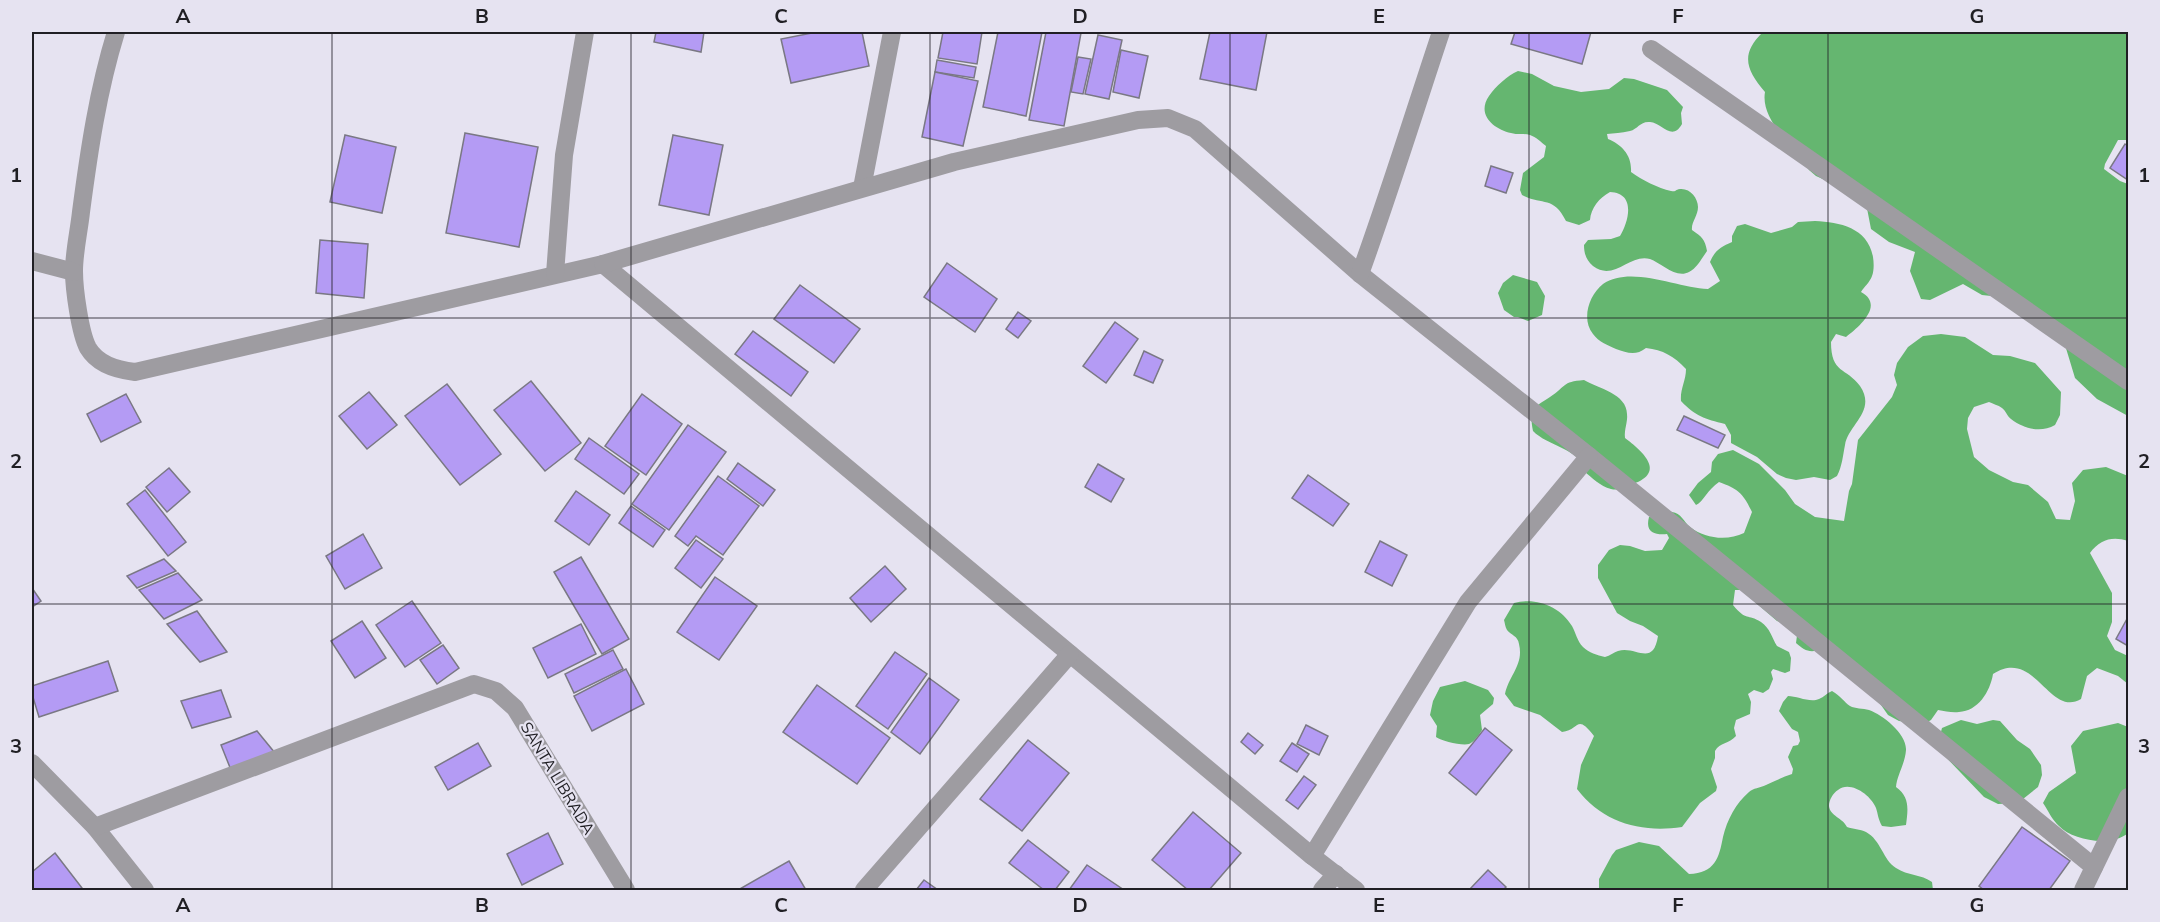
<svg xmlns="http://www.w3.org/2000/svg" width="2160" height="922" font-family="Mulish,sans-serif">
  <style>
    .forest { fill: #65b670 }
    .building { fill: #b49bf4; stroke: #7a7884; stroke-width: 1.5 }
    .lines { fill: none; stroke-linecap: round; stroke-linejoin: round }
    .minor { stroke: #9e9ca1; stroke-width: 18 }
    .grid { fill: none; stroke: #201f24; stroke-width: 1.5; stroke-opacity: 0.55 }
    .labels { text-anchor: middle; stroke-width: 4.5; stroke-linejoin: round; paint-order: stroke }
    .street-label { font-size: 16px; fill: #201f24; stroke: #e6e3f1 }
    .neatline { fill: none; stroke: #201f24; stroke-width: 2 }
    .grid-label { font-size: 20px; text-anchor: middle; font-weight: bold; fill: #201f24 }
  </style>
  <rect width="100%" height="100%" fill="#e6e3f1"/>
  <!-- forest -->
  <g class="forest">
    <path d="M 1763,32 L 2128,32 L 2128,140 L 2118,140 L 2105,164 L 2104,169 L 2120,181 L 2128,184 L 2128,416 L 2097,399 L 2075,378 L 2062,335 L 2010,298 L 1982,295 L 1963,284 L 1930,300 L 1921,299 L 1910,271 L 1915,252 L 1889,242 L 1871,229 L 1865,198 L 1816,176 L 1809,170 C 1795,148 1760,120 1765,92 C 1746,70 1740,54 1763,32 Z"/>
    <path d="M 1518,71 L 1532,74 L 1554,86 L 1581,92 L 1609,89 L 1624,78 L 1634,79 L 1667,90 L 1683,107 L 1681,113 L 1682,124 C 1672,142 1662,123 1650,122 C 1640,121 1638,129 1630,131 C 1621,133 1614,133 1607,134 L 1608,139 C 1622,145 1632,155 1631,172 C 1642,180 1658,188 1671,191 C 1677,192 1674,190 1680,189 C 1690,188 1698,198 1698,207 C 1698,216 1691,222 1692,230 C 1702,237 1705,239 1707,251 C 1702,258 1697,268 1689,272 C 1676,279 1661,263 1650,259 C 1630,253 1614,282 1593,266 C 1586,260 1584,253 1584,245 L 1588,240 L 1611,239 L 1620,236 C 1629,221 1636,193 1610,192 C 1599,198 1591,208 1590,220 L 1579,225 L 1566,221 C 1553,195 1542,206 1522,195 L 1520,190 L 1523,173 L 1544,157 L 1546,146 C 1541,142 1536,137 1530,135 C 1524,133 1517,135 1511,133 C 1494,129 1476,115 1489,96 C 1496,86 1507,76 1518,71 Z"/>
    <path d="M 1815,221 C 1840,222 1868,228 1873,257 C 1874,263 1874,271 1872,276 C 1870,282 1864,287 1861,292 C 1885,305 1859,327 1846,337 L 1836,334 L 1831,342 C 1831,374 1846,367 1860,386 C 1877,411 1848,425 1845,445 C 1843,455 1842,467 1837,476 L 1830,480 L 1814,477 L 1796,480 L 1786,478 L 1777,474 L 1757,457 L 1731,443 L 1731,435 L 1725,424 C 1705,419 1695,416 1681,401 C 1680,389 1686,381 1686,369 C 1674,356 1663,350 1646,348 C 1636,356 1627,353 1616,349 C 1607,345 1599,342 1593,334 C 1581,319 1589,295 1603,284 C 1631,265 1677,288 1708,289 L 1720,281 L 1710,262 C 1715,250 1721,247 1732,242 L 1732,236 L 1737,226 L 1745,224 L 1771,233 L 1792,227 L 1798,222 Z"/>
    <polygon points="1513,275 1537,282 1545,296 1542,315 1528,321 1518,317 1514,317 1504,310 1498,293 1503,283"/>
    <path d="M 1941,334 L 1965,337 L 1993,355 L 2010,356 L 2035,363 L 2061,392 L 2060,415 L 2055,425 C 2041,433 2024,429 2011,419 C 2007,416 2006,411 2002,408 C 1998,405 1993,404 1989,402 L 1974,407 L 1968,418 L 1967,429 L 1974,457 L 1989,470 L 2013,482 L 2028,485 L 2048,502 L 2056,519 L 2070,520 L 2075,501 L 2072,483 L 2083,470 L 2106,467 L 2128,476 L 2128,541 C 2113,536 2100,539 2090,553 L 2112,593 L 2112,622 L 2107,636 L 2115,650 L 2128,656 L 2128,684 L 2118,676 L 2097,668 L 2087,676 L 2081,699 C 2049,718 2035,647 1993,674 C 1990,692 1978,711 1959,712 C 1952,713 1945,711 1938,710 L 1931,720 L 1924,724 L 1899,721 L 1888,715 L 1874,695 L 1821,649 C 1810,654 1804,650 1796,643 L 1798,628 L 1777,621 L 1741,590 L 1735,590 L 1733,605 C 1747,622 1747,613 1761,622 C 1770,628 1772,638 1777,646 L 1789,652 L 1791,658 L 1790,671 L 1785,673 L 1773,669 L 1771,672 L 1773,679 L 1769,689 L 1763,693 L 1754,690 L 1748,694 L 1751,702 L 1750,714 L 1736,720 L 1734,728 L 1736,736 C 1729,744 1720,742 1715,751 L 1715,758 L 1711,769 L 1717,787 L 1716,791 L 1700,803 L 1682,827 C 1641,833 1603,823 1577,789 L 1581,765 L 1594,736 C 1576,713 1580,730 1562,732 L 1540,715 L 1514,706 L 1505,694 C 1509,675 1524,665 1519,644 C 1518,636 1511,635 1507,630 C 1505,627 1505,623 1504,620 L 1514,603 C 1536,597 1560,606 1572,626 C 1576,633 1577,641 1583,647 C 1589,653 1597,655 1605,657 C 1610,656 1614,652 1618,651 C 1635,645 1653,668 1658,636 L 1643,626 L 1630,621 L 1617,613 L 1598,578 L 1598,565 L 1609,550 L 1620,545 L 1630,546 L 1645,551 L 1662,550 L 1669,538 L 1667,534 C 1654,535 1645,532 1649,517 C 1656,516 1665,511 1672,512 C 1681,513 1684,522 1690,527 C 1705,539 1728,541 1744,533 L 1752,512 C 1743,493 1738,489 1719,482 C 1708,489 1703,502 1696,505 L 1689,495 L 1698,483 L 1711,472 L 1712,462 L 1718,454 L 1733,450 L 1759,464 L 1785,490 L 1795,504 L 1815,517 L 1844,521 L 1849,491 L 1852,484 L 1858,440 L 1892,397 L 1897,385 L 1894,375 L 1897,363 L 1908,347 L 1923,336 Z"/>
    <path d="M 1584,380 C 1598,388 1627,394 1627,414 C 1628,422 1624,429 1625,438 C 1642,451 1667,472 1633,484 C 1626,487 1619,491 1611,489 C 1600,486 1592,478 1584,471 C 1582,449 1547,446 1533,431 C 1529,408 1533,408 1550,397 C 1567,386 1561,382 1584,380 Z"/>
    <path d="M 1465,681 L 1488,690 L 1494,698 L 1493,704 L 1480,715 L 1482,730 C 1479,735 1473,743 1469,744 C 1462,746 1441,741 1436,737 L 1437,726 L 1430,715 L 1433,701 L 1440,687 Z"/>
    <path d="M 1832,691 C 1841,696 1844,702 1850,706 C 1855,709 1863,708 1869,710 C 1883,715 1907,734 1906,750 C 1905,764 1897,775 1896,787 C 1910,797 1908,809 1906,825 L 1891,827 L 1882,826 C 1878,819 1878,814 1876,808 C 1871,795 1850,780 1838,790 C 1833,793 1829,800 1829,806 C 1830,816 1843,818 1847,827 C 1853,829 1860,829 1866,832 C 1881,840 1883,860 1896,868 C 1908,876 1921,874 1932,882 L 1933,890 L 1599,890 L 1599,879 L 1612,855 L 1616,850 L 1639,842 L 1659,846 L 1689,874 C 1715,873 1719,858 1723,837 C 1727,820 1736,803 1749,792 C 1753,788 1760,788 1766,785 C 1775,781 1783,777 1792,774 L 1793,769 L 1788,757 L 1793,746 L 1798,745 L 1800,741 L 1798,732 L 1792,729 L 1779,711 L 1783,702 L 1788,696 C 1797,696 1810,703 1819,699 C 1824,697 1827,693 1832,691 Z"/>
    <polygon points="1961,720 1977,724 1993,720 2000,721 2017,740 2030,749 2041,765 2042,775 2038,787 2018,803 1998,804 1984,797 1939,750 1939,739 1942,728"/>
    <path d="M 2118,723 L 2128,727 L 2128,833 C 2112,847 2073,841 2059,826 C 2052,820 2048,810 2043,803 L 2049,792 L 2076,773 L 2071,746 L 2083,731 Z"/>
  </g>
  <!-- building -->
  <g class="building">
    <polygon points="656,32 704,32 701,52 654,42"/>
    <polygon points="817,32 862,32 869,66 791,83 781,39"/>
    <polygon points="943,32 982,32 977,64 938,58"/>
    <polygon points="998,32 1042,32 1026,116 983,107"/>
    <polygon points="1046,32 1081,33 1064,126 1029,120"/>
    <polygon points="1210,32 1267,32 1256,90 1200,79"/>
    <polygon points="1515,32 1591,32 1582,64 1511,44"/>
    <polygon points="1098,35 1122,40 1109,99 1085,94"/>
    <polygon points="1121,50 1148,56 1139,98 1113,92"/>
    <polygon points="1078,57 1091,59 1083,94 1071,92"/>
    <polygon points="937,60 976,67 974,78 935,72"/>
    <polygon points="935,72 978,81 963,146 922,137"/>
    <polygon points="465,133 538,147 519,247 446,233"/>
    <polygon points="345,135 396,147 382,213 330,202"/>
    <polygon points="673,135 723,145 709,215 659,205"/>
    <polygon points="2125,144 2128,146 2128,180 2110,168"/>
    <polygon points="1491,166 1513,173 1506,193 1485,186"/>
    <polygon points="320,240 368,244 364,298 316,293"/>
    <polygon points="947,263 997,299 975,332 924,297"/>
    <polygon points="800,285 860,329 834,363 774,319"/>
    <polygon points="1018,312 1031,321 1018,338 1006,329"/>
    <polygon points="1115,322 1138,339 1106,383 1083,366"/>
    <polygon points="753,331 808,372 791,396 735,354"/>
    <polygon points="1144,351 1163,360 1153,383 1134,375"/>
    <polygon points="531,381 581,443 545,471 494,410"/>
    <polygon points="447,384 501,454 460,485 405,416"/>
    <polygon points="369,392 397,425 367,449 339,416"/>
    <polygon points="126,394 141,422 101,442 87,414"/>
    <polygon points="642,394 682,424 646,475 605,446"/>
    <polygon points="1684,416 1725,435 1718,448 1677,430"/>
    <polygon points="688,425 726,452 669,530 632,504"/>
    <polygon points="589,438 639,474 624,494 575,459"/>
    <polygon points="738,463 775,490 763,506 727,479"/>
    <polygon points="1098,464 1124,479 1111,502 1085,487"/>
    <polygon points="169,468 190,492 167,512 146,487"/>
    <polygon points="1308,475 1349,504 1333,526 1292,498"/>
    <polygon points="718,476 759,506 723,555 696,536 688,546 675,536"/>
    <polygon points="145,490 186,542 168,556 127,504"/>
    <polygon points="576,491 610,515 589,545 555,521"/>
    <polygon points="631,506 665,530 653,547 619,523"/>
    <polygon points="363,534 382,568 345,589 326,556"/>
    <polygon points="696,540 723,559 701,588 675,568"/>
    <polygon points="1380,541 1407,555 1392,586 1365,572"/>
    <polygon points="581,557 629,639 602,654 554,572"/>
    <polygon points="164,559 176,571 137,588 127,576"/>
    <polygon points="885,566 906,589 871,622 850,598"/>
    <polygon points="178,573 202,600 164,619 139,590"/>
    <polygon points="715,577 757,606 719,660 677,632"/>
    <polygon points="32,588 41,601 32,607"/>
    <polygon points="412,601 441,643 405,667 376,625"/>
    <polygon points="197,611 227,652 200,662 167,624"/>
    <polygon points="2128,617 2128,646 2116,639"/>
    <polygon points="362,621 386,658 355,678 331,641"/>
    <polygon points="581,624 596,654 548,678 533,648"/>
    <polygon points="443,645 459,668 437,684 420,660"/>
    <polygon points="613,650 623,669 574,693 565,674"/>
    <polygon points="895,652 927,674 888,729 856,706"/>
    <polygon points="108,661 118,691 39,717 32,694 32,686"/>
    <polygon points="626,669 644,704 592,731 574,696"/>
    <polygon points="929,678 959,700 920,754 891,732"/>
    <polygon points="817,685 890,738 857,784 783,732"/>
    <polygon points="221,690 231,717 192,728 181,701"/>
    <polygon points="1306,725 1328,736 1319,755 1297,744"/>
    <polygon points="1485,728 1512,750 1476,795 1449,773"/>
    <polygon points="257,731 275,753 231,770 221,745"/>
    <polygon points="1248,733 1263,745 1255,754 1241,742"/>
    <polygon points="1028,740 1069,773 1022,831 980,799"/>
    <polygon points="478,743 491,766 448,790 435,767"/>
    <polygon points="1292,743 1309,754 1297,772 1280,761"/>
    <polygon points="1304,776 1316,785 1298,809 1286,800"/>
    <polygon points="1193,812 1241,853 1209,890 1188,890 1152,860"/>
    <polygon points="2022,827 2070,861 2049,890 1984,890 1979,886"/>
    <polygon points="548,833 563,864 522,885 507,854"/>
    <polygon points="1028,840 1069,872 1055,890 1044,890 1009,863"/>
    <polygon points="55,853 82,888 78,890 32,890 32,872"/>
    <polygon points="789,861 806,890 738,890"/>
    <polygon points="1087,865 1124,890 1069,890"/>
    <polygon points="1488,870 1506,887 1503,890 1469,890"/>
    <polygon points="924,880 938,890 916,890"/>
  </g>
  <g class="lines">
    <!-- minor -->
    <g class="minor">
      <path d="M 116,32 C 98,90 89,151 81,212 C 79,231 74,252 74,271 C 74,289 80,333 88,348 C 98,365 117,370 135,372 L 603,264 L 1312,856 L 1356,890"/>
      <polyline points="1651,49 2128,381"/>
      <polyline points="862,188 892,32"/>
      <polyline points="32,261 74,272"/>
      <polyline points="603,264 954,162 1138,120 1168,118 1195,129 1360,274 1589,456 2094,867"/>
      <polyline points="555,274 564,155 585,32"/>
      <path d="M 1360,274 C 1389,194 1414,113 1441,32"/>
      <polyline points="32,763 95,827 145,890"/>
      <polyline points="95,827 474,684 496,691 515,708 626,890"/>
      <polyline points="1312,856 1468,602 1589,456"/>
      <polyline points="864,890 1070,654"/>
      <polyline points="1322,890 1336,874"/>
      <polyline points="2083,890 2128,797"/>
    </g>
  </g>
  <!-- grid -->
  <path class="grid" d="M 332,32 L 332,890M 631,32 L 631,890M 930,32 L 930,890M 1230,32 L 1230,890M 1529,32 L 1529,890M 1828,32 L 1828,890M 32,318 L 2128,318M 32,604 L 2128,604"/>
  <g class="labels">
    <!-- street labels -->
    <g class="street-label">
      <text transform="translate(558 778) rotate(59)" y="6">SANTA LIBRADA</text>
    </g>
  </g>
  <!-- border -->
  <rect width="2160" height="922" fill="none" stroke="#e6e3f1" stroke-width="66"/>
  <rect x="33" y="33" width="2094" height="856" class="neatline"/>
  <g class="grid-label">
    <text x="183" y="23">A</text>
    <text x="482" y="23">B</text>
    <text x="781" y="23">C</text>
    <text x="1080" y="23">D</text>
    <text x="1379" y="23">E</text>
    <text x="1678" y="23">F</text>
    <text x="1977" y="23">G</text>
    <text x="16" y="182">1</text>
    <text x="2144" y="182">1</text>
    <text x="16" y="468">2</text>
    <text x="2144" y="468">2</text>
    <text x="16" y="753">3</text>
    <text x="2144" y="753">3</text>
    <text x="183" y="912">A</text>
    <text x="482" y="912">B</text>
    <text x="781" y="912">C</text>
    <text x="1080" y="912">D</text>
    <text x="1379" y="912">E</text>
    <text x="1678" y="912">F</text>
    <text x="1977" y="912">G</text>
  </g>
</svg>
